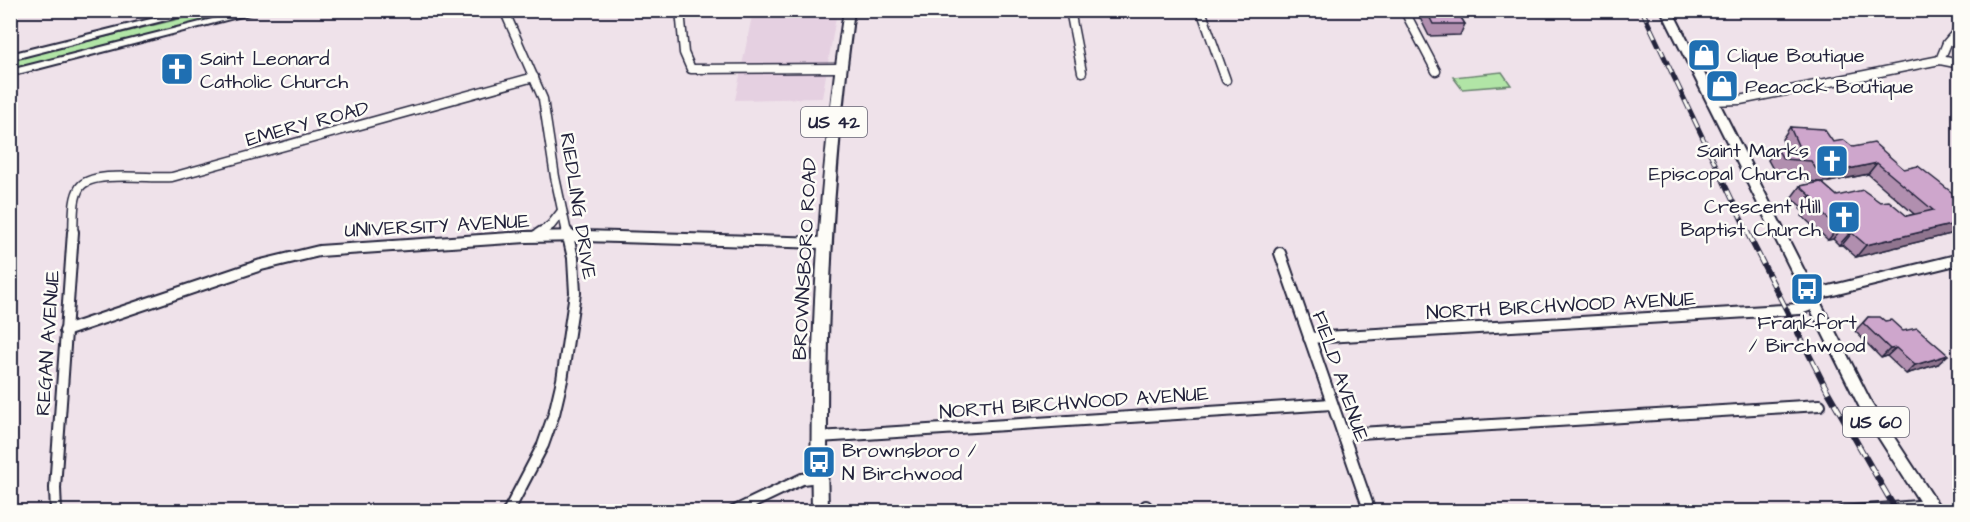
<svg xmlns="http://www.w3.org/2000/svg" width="1970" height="522" font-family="'Architects Daughter',sans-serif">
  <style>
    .built { fill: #e5d0e1 }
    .green { fill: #b1e5a6; stroke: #6a8470; stroke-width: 1.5 }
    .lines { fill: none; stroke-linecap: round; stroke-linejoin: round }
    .street-far1-casing { stroke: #22223b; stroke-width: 11 }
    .street-casing { stroke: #22223b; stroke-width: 14 }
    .secondary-casing { stroke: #22223b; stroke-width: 4 }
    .primary-casing { stroke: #22223b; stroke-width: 4 }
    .street-far1 { stroke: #fdfcf7; stroke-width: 8 }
    .street { stroke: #fdfcf7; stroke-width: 10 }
    .secondary { fill: #fdfcf7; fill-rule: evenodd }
    .primary { fill: #fdfcf7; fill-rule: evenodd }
    .rail-far1-casing { stroke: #22223b; stroke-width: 5 }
    .rail-casing { stroke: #22223b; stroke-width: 6 }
    .rail-far1 { stroke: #fdfcf7; stroke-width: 3; stroke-dasharray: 10; stroke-linecap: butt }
    .rail { stroke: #fdfcf7; stroke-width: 4; stroke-dasharray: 12; stroke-linecap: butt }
    .wall { fill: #b18faf; stroke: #22223b; stroke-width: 1.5; fill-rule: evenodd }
    .shaded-wall { fill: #90748f; stroke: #22223b; stroke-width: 1.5 }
    .building { fill: #cea6cc; stroke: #22223b; stroke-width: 1.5 }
    .labels { text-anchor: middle; stroke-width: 5; stroke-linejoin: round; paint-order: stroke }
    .shield { fill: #fdfcf7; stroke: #646373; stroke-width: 1.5 }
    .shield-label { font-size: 18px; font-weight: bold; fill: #22223b }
    .poi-label { font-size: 20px; fill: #22223b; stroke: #fdfcf7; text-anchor: start }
    .street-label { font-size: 20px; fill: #22223b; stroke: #fdfcf7 }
  </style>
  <rect width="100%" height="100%" fill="#efe2ea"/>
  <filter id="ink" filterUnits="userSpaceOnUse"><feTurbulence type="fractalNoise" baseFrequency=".0167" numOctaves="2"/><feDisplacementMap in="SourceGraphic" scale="12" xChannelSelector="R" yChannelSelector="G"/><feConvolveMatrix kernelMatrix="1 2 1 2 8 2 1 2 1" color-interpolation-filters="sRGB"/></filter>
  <g filter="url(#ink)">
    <!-- built -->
    <polygon class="built" points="753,11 837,11 822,98 735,100"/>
    <!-- green -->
    <g class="green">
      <polygon points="212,11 253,11 11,71 10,60"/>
      <polygon points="1502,72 1511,85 1462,89 1453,77"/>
    </g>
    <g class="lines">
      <defs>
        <g id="street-far1">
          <polyline points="504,10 543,99 555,177 567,233"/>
          <polyline points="680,10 684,53 691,69 840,68"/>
          <polyline points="1070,10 1082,72"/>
          <polyline points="1201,10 1226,80"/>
          <polyline points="1404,10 1436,71"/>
          <polyline points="1940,60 1947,43 1960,28"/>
          <polyline points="1711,101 1740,100 1940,60 1960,64"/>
          <path d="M 73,233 C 74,219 72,199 80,187 C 92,170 152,179 172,177 L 534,77"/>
          <polyline points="540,233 551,225 562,211"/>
        </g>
        <g id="street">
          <polyline points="536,236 542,232"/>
          <polyline points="1280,253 1370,512"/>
          <polyline points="65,331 261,265 319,251 526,237 584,236 823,243"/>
          <polyline points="1309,338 1800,309 1808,306 1821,293 1960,259"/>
          <polyline points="1343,434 1820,405"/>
          <polyline points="819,437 1332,404"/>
          <polyline points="1146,506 1148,512"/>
          <polyline points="56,512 55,488 73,232"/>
          <polyline points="508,512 543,445 554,414 562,380 575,293 573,258 567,232"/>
          <polyline points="733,512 802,479 819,477"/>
          <polyline points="1841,512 1931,505"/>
        </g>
        <g id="secondary">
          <polygon points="187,10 205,10 10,60 10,54"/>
          <polygon points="248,10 265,10 10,76 10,70"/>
        </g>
        <g id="primary">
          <path d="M 844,10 L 854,10 C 831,177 824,343 828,512 L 812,512 C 809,343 818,177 844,10 Z"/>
          <polygon points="1661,10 1672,10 1871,402 1943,512 1926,512 1861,410"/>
        </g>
      </defs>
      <!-- street-far1 casing -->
      <use href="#street-far1" class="street-far1-casing"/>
      <!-- street casing -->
      <use href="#street" class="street-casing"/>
      <!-- secondary casing -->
      <use href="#secondary" class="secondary-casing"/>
      <!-- primary casing -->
      <use href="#primary" class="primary-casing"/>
      <!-- street-far1 -->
      <use href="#street-far1" class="street-far1"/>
      <!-- street -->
      <use href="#street" class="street"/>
      <!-- secondary -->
      <use href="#secondary" class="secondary"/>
      <!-- primary -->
      <use href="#primary" class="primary"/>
      <defs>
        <polyline id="rail-far1" points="1642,10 1748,233"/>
        <polyline id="rail" points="1747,232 1827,390 1897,512"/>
      </defs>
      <!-- rail-far1 casing -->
      <use href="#rail-far1" class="rail-far1-casing"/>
      <!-- rail casing -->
      <use href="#rail" class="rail-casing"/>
      <!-- rail-far1 -->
      <use href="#rail-far1" class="rail-far1"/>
      <!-- rail -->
      <use href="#rail" class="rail"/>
    </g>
    <!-- wall -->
    <g class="wall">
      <polygon points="1416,10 1456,10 1465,24 1460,35 1429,36"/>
      <path d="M 1790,127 L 1833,142 L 1853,147 L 1904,169 L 1959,198 L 1959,232 L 1856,257 L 1842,245 L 1839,245 L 1833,239 L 1828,240 L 1802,216 L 1805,213 L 1800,209 L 1802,207 L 1791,198 L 1800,186 L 1820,182 L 1807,181 L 1802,173 L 1774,171 L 1768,160 L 1777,148 L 1786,149 L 1782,139 ZM 1868,174 L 1914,214 L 1907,216 L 1880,202 L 1837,196 L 1821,182 L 1829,182 Z"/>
      <polygon points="1868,317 1885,321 1938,364 1906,374 1887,356 1881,358 1855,331"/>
    </g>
    <!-- shaded-wall -->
    <g class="shaded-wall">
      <polygon points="1877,163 1868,174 1829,182 1839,171"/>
      <polygon points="1959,223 1959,232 1856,257 1866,245"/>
      <polygon points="1843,227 1833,239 1828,240 1838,228"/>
      <polygon points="1852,233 1842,245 1839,245 1849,234"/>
      <polygon points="1896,348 1887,356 1881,358 1890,349"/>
      <polygon points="1948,355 1938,364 1906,374 1915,365"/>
    </g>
    <!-- building -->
    <g class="building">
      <polygon points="1426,10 1456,10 1465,24 1433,24"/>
      <polygon points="1790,127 1824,129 1833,142 1844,140 1853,147 1874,143 1904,169 1918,166 1959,198 1959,223 1866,245 1852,233 1849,234 1843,227 1838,228 1812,204 1816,203 1809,197 1812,197 1800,186 1821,182 1837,196 1863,190 1880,202 1889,201 1907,216 1933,210 1877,163 1839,171 1816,169 1811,161 1783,159 1777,148 1800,150"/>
      <polygon points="1868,317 1880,317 1885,321 1891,320 1903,331 1917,328 1948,355 1915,365 1896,348 1890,349 1863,323"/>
    </g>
  </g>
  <!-- icons -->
  <defs>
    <symbol id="shop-square" viewBox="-11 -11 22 22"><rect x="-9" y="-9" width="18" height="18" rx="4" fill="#1f6fb2" stroke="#fdfcf7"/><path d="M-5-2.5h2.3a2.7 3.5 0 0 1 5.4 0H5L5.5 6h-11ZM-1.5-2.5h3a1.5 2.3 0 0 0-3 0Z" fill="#fff"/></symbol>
    <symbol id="church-square" viewBox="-11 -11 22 22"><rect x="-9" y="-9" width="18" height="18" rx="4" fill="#1f6fb2" stroke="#fdfcf7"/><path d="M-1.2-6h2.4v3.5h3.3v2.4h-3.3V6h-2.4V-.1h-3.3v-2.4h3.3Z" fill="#fff"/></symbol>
    <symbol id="bus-square" viewBox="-11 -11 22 22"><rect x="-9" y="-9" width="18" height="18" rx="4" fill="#1f6fb2" stroke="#fdfcf7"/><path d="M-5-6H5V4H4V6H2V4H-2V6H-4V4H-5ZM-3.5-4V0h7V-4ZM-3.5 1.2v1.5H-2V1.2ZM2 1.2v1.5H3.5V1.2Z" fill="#fff"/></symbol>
  </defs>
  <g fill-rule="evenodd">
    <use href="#shop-square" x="1685" y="36" width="38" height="38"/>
    <use href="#church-square" x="158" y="50" width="38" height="38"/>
    <use href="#shop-square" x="1703" y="67" width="38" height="38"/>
    <use href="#church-square" x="1813" y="142" width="38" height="38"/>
    <use href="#church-square" x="1825" y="198" width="38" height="38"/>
    <use href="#bus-square" x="1788" y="270" width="38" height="38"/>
    <use href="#bus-square" x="800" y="443" width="38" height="38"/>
  </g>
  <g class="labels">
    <!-- shield labels -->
    <g class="shield">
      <rect x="801" y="107" width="66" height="30" rx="4.5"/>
      <rect x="1843" y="407" width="66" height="30" rx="4.5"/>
    </g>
    <g class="shield-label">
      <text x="834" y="128">US 42</text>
      <text x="1876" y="428">US 60</text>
    </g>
    <!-- poi labels -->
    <g class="poi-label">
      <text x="1727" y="62">Clique Boutique</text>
      <text x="200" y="65">Saint Leonard<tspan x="200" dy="23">Catholic Church</tspan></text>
      <text x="1745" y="93">Peacock Boutique</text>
      <text x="1809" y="157" text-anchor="end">Saint Marks<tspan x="1809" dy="23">Episcopal Church</tspan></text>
      <text x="1821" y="213" text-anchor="end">Crescent Hill<tspan x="1821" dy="23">Baptist Church</tspan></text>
      <text x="1807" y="329" text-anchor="middle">Frankfort<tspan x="1807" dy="23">/ Birchwood</tspan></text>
      <text x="842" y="457">Brownsboro /<tspan x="842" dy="23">N Birchwood</tspan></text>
    </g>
    <!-- street labels -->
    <g class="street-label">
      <text transform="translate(307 123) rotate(-15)" y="7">EMERY ROAD</text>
      <text transform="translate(579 206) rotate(81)" y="7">RIEDLING DRIVE</text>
      <text transform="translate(437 225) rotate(-3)" y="7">UNIVERSITY AVENUE</text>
      <text transform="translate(804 259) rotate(-87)" y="7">BROWNSBORO ROAD</text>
      <text transform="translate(1561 305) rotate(-3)" y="7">NORTH BIRCHWOOD AVENUE</text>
      <text transform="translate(47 343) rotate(-86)" y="7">REGAN AVENUE</text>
      <text transform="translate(1341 376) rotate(71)" y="7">FIELD AVENUE</text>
      <text transform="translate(1074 402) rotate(-4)" y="7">NORTH BIRCHWOOD AVENUE</text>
    </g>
  </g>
  <!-- margin -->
  <rect width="1970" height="522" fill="none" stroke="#fdfcf7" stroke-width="36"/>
  <rect x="18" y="18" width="1934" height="486" fill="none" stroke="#22223b" stroke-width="2" filter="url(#ink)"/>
</svg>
